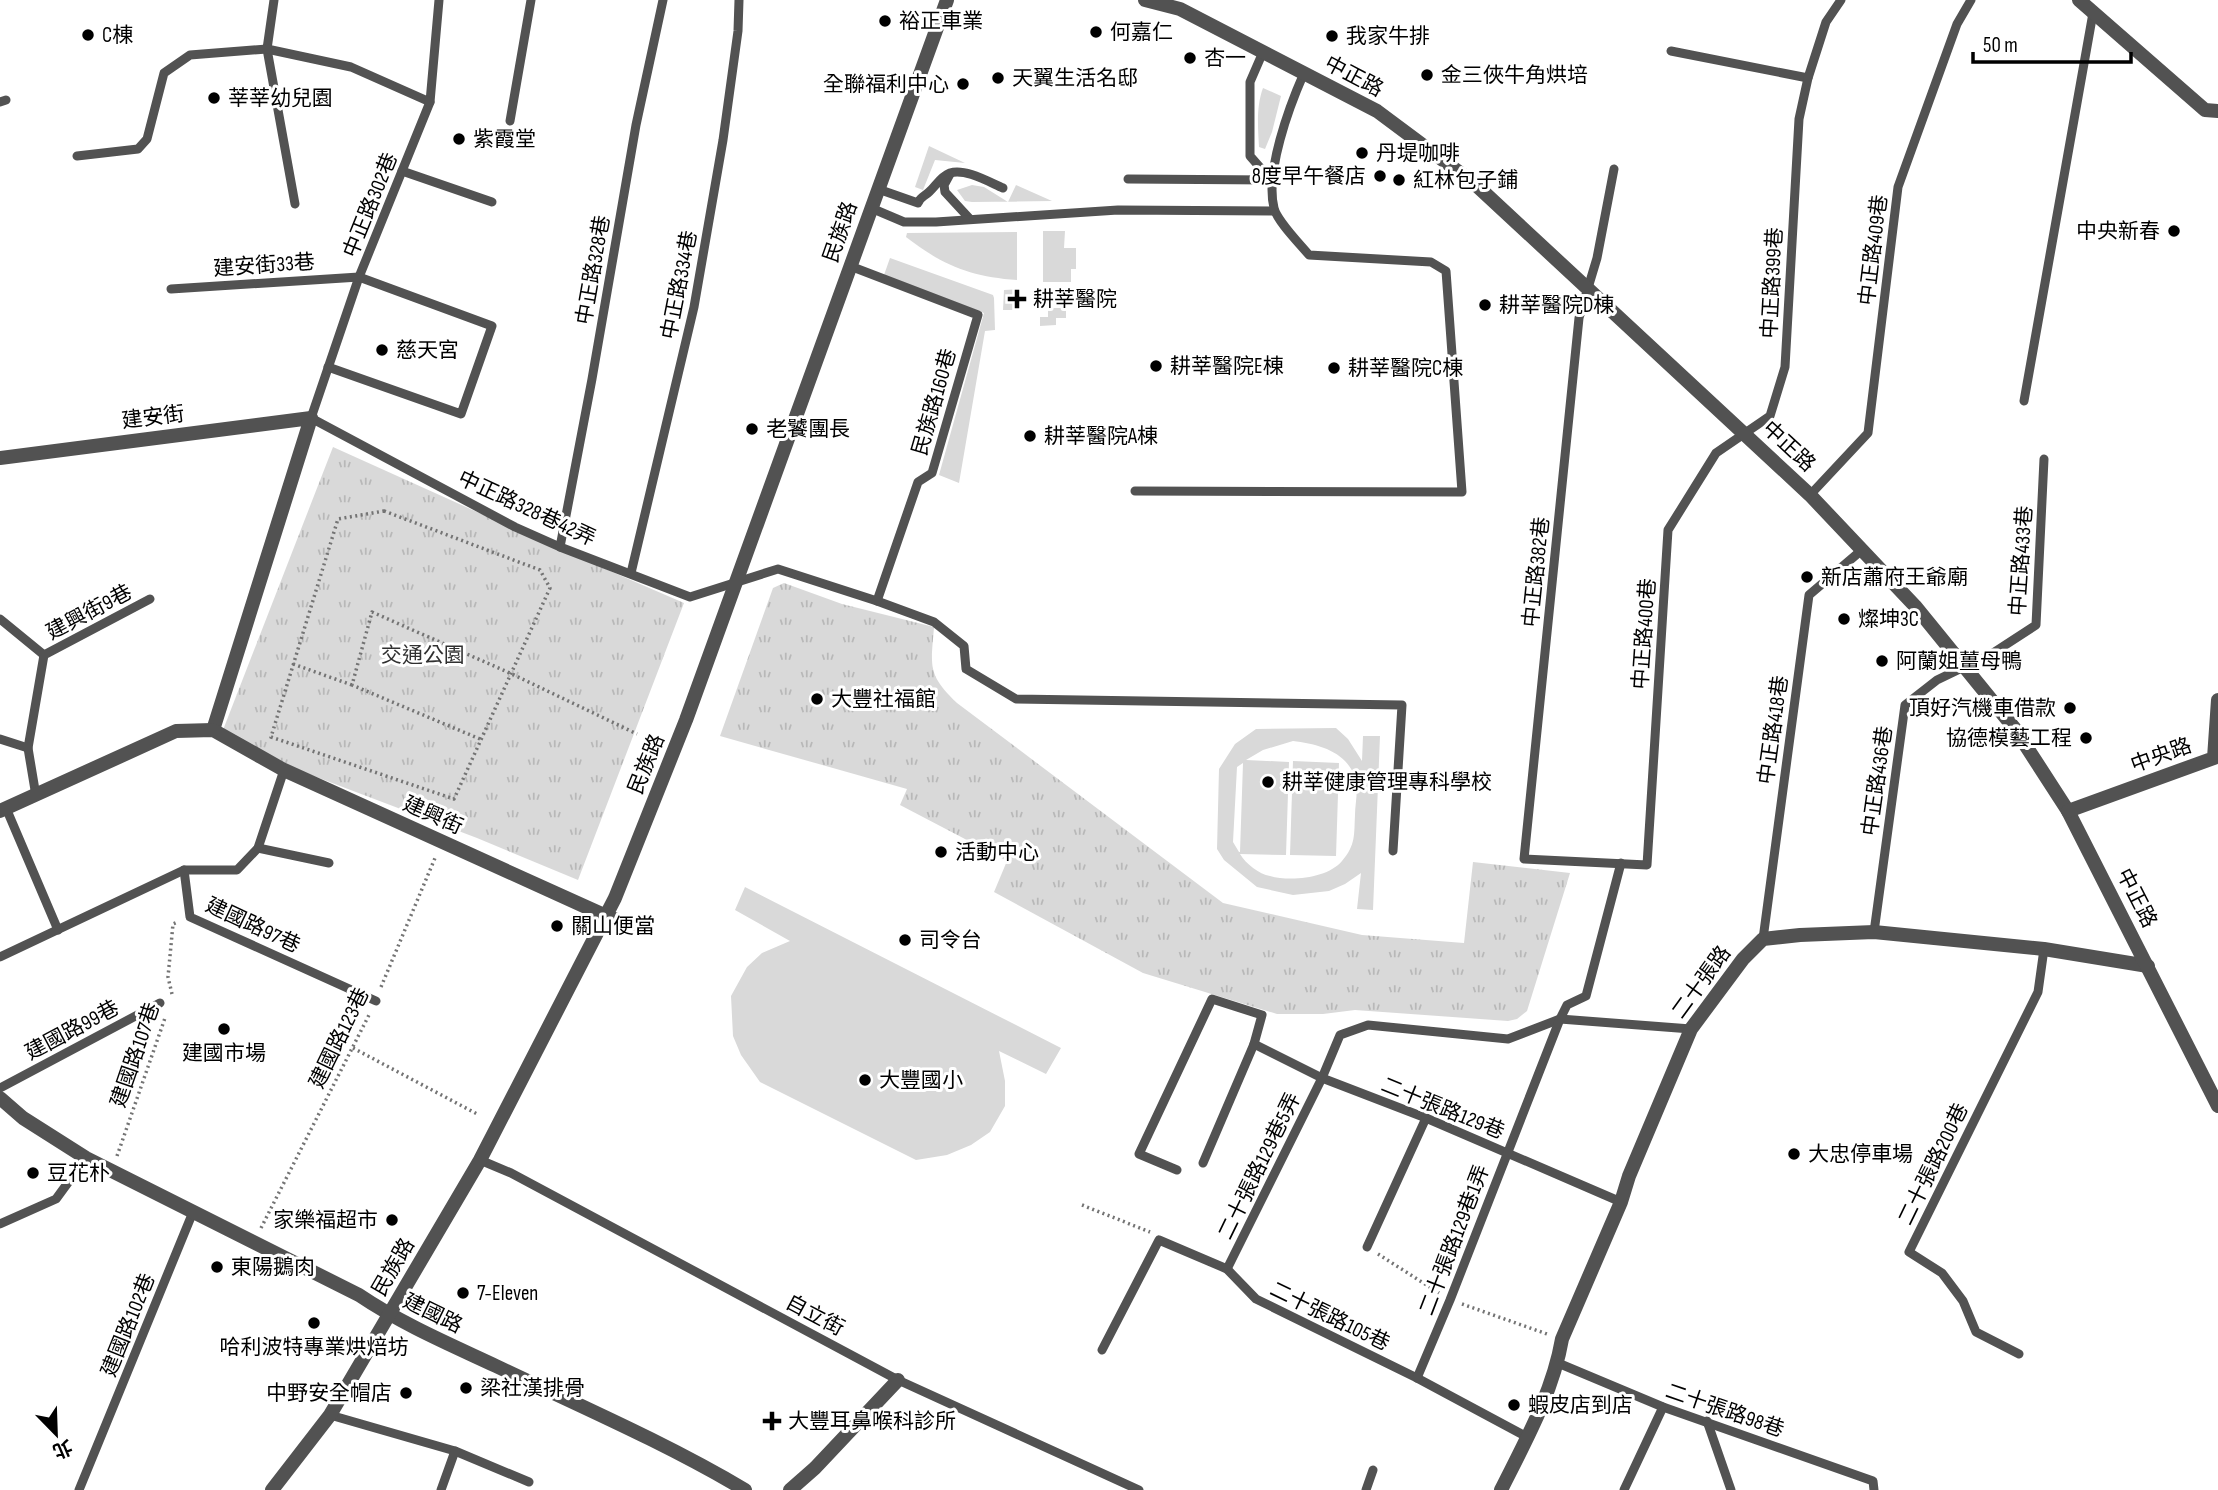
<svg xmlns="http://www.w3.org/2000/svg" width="2218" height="1490" font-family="'Sofia Sans Condensed','Noto Sans TC',sans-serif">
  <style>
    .grass { fill: #d9d9d9; fill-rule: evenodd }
    .park { fill: url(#park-tufts) }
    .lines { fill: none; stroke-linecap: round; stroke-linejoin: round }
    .path { stroke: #747474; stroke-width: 3.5; stroke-dasharray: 2 3.5; stroke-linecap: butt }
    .service { stroke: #525252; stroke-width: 9 }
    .minor { stroke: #525252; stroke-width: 14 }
    .tertiary { stroke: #525252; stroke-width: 14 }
    .poi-dot { fill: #000; stroke: #fff; stroke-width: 2.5 }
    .labels { text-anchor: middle; stroke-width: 6; stroke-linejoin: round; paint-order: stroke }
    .poi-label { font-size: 21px; fill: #000; stroke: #fff; text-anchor: start }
    .street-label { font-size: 21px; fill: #000; stroke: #fff }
    .park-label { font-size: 21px; fill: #303030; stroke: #fff }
  </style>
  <defs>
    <pattern id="park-tufts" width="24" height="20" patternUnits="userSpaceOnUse" patternTransform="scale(1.75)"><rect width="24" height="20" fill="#d9d9d9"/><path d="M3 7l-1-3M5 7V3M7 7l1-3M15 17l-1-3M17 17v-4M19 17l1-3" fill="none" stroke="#b8b8b8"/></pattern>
  </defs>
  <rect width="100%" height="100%" fill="#fff"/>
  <!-- grass -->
  <g class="grass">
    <path d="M 1263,88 L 1281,96 L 1272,132 L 1265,149 L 1259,147 C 1258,127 1256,107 1263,88 Z"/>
    <polygon points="929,146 965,163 935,160 923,190 915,187"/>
    <polygon points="972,185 984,187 1008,202 1016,185 1052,201 972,202 965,201 957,190"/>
    <polygon points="1043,231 1065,231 1064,248 1076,248 1076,269 1071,269 1071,282 1043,282"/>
    <path d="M 1017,232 L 1017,280 C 971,277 942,265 906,237 L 907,233 Z"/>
    <polygon points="890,258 993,295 994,298 995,330 985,331 959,483 939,475 984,313 884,275"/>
    <polygon points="1021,289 1021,310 1003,310 1004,290"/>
    <polygon points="1048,308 1066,308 1066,318 1056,318 1056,325 1040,326 1040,317 1048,317"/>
    <path d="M 1336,728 L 1348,739 L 1362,761 L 1363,736 L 1380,736 L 1373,910 L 1357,909 L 1361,873 L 1345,884 L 1329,891 L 1293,895 L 1257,887 L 1224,860 L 1217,849 L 1219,769 L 1235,744 L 1256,729 ZM 1293,741 C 1320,744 1351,753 1356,783 C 1358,793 1355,805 1355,815 C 1354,834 1356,845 1342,861 C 1328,878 1291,882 1270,876 C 1259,874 1246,864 1240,854 L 1286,855 L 1289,762 L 1246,760 L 1263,750 ZM 1243,763 L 1240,852 L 1239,852 L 1233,842 L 1237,767 Z"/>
    <polygon points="1293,761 1339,763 1336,856 1290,855"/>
    <polygon points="745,887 1061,1048 1046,1074 999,1051 1005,1081 1005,1106 990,1132 971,1145 947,1155 916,1160 760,1082 741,1055 733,1036 731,996 747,967 762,953 790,941 735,910"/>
  </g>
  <!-- park -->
  <g class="park">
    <polygon points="333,447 557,548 684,603 578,880 477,838 269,759 223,730"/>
    <path d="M 784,583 L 842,604 L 934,627 C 931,667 927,674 957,703 L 1223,903 L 1362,935 L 1464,943 L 1473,862 L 1570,873 L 1527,1011 L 1517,1019 L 1508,1021 L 1355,1010 L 1323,1014 L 1277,1014 L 1143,973 L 994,892 L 1007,861 L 900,805 L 907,789 L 720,736 L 773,588 Z"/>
  </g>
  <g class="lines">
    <!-- path -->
    <g class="path">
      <polygon points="384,511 540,570 550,588 454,799 271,737 338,519"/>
      <polyline points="293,664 352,685"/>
      <polyline points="480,739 352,685 372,612 512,674 637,734"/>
      <polyline points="381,987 435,858"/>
      <polyline points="172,994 168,977 173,924 178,922"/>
      <polyline points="353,1048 479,1115"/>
      <polyline points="117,1156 165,1018"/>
      <polyline points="1082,1205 1150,1232"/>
      <polyline points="261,1228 370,1013"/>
      <polyline points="1378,1254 1439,1293"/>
      <polyline points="1462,1304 1547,1334"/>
    </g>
    <!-- service -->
    <g class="service">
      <polyline points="274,0 267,49 295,204"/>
      <polyline points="439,0 430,102 359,277 311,418 515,527 560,547 690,597 778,569 877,601 934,622 964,646 966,669 1016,699 1402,705 1393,851"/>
      <polyline points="1671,51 1808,78"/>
      <polyline points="1263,52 1250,82 1250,156 1271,180"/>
      <polyline points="0,102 6,100"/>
      <polyline points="510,121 531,0"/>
      <polyline points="77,156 138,149 147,139 164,73 190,55 267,49 351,67 430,102"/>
      <polyline points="1614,169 1597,258 1579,318 1524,859 1647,865 1668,530 1716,453 1770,416 1785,367 1799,119 1808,78 1826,22 1841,0"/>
      <polyline points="402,171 492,202"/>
      <polyline points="950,174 944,185 945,192 969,218"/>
      <polyline points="1128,179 1271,180"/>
      <path d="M 878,189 L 918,203 C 921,196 924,197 929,192 C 936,186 940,177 950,173 C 965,168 989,182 1003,188"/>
      <polyline points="871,208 904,222 936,222 1118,210 1274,211"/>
      <polyline points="850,266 978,315 932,473 918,482 877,601"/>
      <polyline points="171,289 359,277 492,326 461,414 328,367"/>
      <polyline points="2024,401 2093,13"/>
      <path d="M 1135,491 L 1462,492 L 1446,271 L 1431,262 L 1309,255 C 1300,244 1277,221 1274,208 C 1265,172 1289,107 1304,73"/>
      <polyline points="1810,495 1868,433 1898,187 1957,24 1971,0"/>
      <polyline points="560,547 592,379 636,125 663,0"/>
      <polyline points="631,573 694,307 723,140 738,31 739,0"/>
      <polyline points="0,619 44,655"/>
      <polyline points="0,739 28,748"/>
      <polyline points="36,796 28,748 44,655 150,599"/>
      <polyline points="6,808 58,930"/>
      <polyline points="258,848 329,863"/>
      <polyline points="184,870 190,917 376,1001"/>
      <polyline points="1874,932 1905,705 1937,680 1993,653 2036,625 2044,459"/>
      <polyline points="1763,939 1809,595 1863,549"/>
      <polyline points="0,957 184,870 237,870 258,848 284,770"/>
      <polyline points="1254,1044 1322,1078 1426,1118 1621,1202"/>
      <polyline points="0,1088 160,1003"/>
      <polyline points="480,1160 511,1173 898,1380 1139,1490"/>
      <polyline points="1177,1170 1139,1154 1212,999 1262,1015 1254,1044 1203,1163"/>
      <polyline points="0,1224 56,1199 86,1158"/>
      <polyline points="1367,1247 1426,1118"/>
      <polyline points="1227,1269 1322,1078 1340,1035 1368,1025 1508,1039 1560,1019 1691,1029"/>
      <polyline points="1102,1350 1159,1240 1227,1269 1256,1299 1417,1378 1527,1437"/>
      <polyline points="2019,1354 1976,1332 1963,1301 1942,1273 1909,1252 2038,992 2044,949"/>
      <polyline points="1558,1363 1663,1407 1873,1481 1874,1490"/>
      <polyline points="1417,1378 1450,1300 1560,1019 1567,1005 1586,996 1621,863"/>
      <polyline points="330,1415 455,1451 529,1482"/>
      <polyline points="1707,1421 1731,1490"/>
      <polyline points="79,1490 193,1212"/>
      <polyline points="441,1490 455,1451"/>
      <polyline points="1366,1490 1373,1470"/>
      <polyline points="1624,1490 1663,1407"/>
    </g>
    <!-- minor -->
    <g class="minor">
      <polyline points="2079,0 2205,110 2218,111"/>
      <polyline points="0,458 311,418 213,730"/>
      <polyline points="0,811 176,731 213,730 284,770 606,916 641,928"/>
      <polyline points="790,1490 815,1468 898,1380"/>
      <path d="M 1501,1490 C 1525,1442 1553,1392 1562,1339 L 1621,1202 L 1629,1176 L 1691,1029 L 1743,959 L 1763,939 L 1800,935 L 1874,932 L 2044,949 L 2148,966"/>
    </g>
    <!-- tertiary -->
    <g class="tertiary">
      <polyline points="1145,0 1180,9 1377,111 1475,184 1810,495 1915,606 2015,729 2068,811 2218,1106"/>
      <polyline points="2068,811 2214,758 2218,700"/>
      <path d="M 0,1098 L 23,1118 L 86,1158 L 359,1295 C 402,1324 449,1344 496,1366 C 580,1406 666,1443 745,1490"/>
      <polyline points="272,1490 330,1415 480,1160 615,898 686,720 947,0"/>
    </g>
  </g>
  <!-- markers -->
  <g class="poi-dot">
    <circle cx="885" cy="21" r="7"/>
    <circle cx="1096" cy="32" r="7"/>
    <circle cx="88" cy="35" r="7"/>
    <circle cx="1332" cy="36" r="7"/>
    <circle cx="1190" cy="58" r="7"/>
    <circle cx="1427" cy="75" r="7"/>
    <circle cx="998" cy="78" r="7"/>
    <circle cx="963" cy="84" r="7"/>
    <circle cx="214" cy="98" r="7"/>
    <circle cx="459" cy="139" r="7"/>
    <circle cx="1362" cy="153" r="7"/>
    <circle cx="1380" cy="176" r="7"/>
    <circle cx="1399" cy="180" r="7"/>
    <circle cx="2174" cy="231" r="7"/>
    <path d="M1013.5 288.5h7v7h7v7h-7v7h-7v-7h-7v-7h7z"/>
    <circle cx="1485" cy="305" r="7"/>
    <circle cx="382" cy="350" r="7"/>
    <circle cx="1156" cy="366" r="7"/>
    <circle cx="1334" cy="368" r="7"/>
    <circle cx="752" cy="429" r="7"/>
    <circle cx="1030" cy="436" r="7"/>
    <circle cx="1807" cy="577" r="7"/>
    <circle cx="1844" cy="619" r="7"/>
    <circle cx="1882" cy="661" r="7"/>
    <circle cx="817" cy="699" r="7"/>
    <circle cx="2070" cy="708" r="7"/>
    <circle cx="2086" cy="738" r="7"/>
    <circle cx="1268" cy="782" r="7"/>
    <circle cx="941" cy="852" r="7"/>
    <circle cx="557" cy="926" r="7"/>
    <circle cx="905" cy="940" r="7"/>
    <circle cx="224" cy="1029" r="7"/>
    <circle cx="865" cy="1080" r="7"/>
    <circle cx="1794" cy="1154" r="7"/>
    <circle cx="33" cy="1173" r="7"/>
    <circle cx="392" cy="1220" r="7"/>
    <circle cx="217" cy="1267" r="7"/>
    <circle cx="463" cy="1293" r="7"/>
    <circle cx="314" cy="1323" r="7"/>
    <circle cx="466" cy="1388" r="7"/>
    <circle cx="406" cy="1393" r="7"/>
    <circle cx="1514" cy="1405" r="7"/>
    <path d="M768.5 1410.5h7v7h7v7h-7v7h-7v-7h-7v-7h7z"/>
  </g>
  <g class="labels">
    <!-- poi labels -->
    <g class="poi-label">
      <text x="899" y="28">裕正車業</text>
      <text x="1110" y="39">何嘉仁</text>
      <text x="102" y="42">C棟</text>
      <text x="1346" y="43">我家牛排</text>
      <text x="1204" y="65">杏一</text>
      <text x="1441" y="82">金三俠牛角烘培</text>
      <text x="1012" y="85">天翼生活名邸</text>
      <text x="949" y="91" text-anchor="end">全聯福利中心</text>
      <text x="228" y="105">莘莘幼兒園</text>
      <text x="473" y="146">紫霞堂</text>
      <text x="1376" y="160">丹堤咖啡</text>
      <text x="1366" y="183" text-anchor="end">8度早午餐店</text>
      <text x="1413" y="187">紅林包子鋪</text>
      <text x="2160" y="238" text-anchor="end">中央新春</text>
      <text x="1033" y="306">耕莘醫院</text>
      <text x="1499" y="312">耕莘醫院D棟</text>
      <text x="396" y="357">慈天宮</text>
      <text x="1170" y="373">耕莘醫院E棟</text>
      <text x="1348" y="375">耕莘醫院C棟</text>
      <text x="766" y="436">老饕團長</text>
      <text x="1044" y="443">耕莘醫院A棟</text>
      <text x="1821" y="584">新店蕭府王爺廟</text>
      <text x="1858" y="626">燦坤3C</text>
      <text x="1896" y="668">阿蘭姐薑母鴨</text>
      <text x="831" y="706">大豐社福館</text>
      <text x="2056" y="715" text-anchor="end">頂好汽機車借款</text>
      <text x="2072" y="745" text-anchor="end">協德模藝工程</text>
      <text x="1282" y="789">耕莘健康管理專科學校</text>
      <text x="955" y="859">活動中心</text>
      <text x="571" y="933">關山便當</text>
      <text x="919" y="947">司令台</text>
      <text x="224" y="1060" text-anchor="middle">建國市場</text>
      <text x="879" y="1087">大豐國小</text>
      <text x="1808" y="1161">大忠停車場</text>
      <text x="47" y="1180">豆花朴</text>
      <text x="378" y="1227" text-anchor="end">家樂福超市</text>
      <text x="231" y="1274">東陽鵝肉</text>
      <text x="477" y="1300">7-Eleven</text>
      <text x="314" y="1354" text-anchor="middle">哈利波特專業烘焙坊</text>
      <text x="480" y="1395">梁社漢排骨</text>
      <text x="392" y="1400" text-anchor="end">中野安全帽店</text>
      <text x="1528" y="1412">蝦皮店到店</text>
      <text x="788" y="1428">大豐耳鼻喉科診所</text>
    </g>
    <!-- street labels -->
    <g class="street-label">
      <text transform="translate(1354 76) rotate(28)" y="7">中正路</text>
      <text transform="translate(370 205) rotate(-68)" y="7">中正路302巷</text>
      <text transform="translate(840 232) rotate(-71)" y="7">民族路</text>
      <text transform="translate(1873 250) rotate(-83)" y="7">中正路409巷</text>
      <text transform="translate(264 265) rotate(-4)" y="7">建安街33巷</text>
      <text transform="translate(593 270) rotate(-80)" y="7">中正路328巷</text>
      <text transform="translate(1772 283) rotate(-87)" y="7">中正路399巷</text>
      <text transform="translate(679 285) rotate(-79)" y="7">中正路334巷</text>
      <text transform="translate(934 402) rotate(-74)" y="7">民族路160巷</text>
      <text transform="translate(153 417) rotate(-7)" y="7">建安街</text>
      <text transform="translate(1789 446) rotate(43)" y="7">中正路</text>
      <text transform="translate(527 508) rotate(25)" y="7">中正路328巷42弄</text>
      <text transform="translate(2021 561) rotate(-86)" y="7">中正路433巷</text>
      <text transform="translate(1536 572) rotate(-84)" y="7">中正路382巷</text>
      <text transform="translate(89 612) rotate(-28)" y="7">建興街9巷</text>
      <text transform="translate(1644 634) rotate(-86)" y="7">中正路400巷</text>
      <text transform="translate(1773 730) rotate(-82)" y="7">中正路418巷</text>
      <text transform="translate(2161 755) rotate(-20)" y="7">中央路</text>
      <text transform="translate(646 764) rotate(-68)" y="7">民族路</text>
      <text transform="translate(1877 781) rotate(-82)" y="7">中正路436巷</text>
      <text transform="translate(433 815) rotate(24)" y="7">建興街</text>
      <text transform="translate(2137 898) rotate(63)" y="7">中正路</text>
      <text transform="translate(253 925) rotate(25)" y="7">建國路97巷</text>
      <text transform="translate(1701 982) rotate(-54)" y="7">二十張路</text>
      <text transform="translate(72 1030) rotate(-28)" y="7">建國路99巷</text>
      <text transform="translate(339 1038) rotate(-64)" y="7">建國路123巷</text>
      <text transform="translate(135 1055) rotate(-71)" y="7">建國路107巷</text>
      <text transform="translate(1443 1108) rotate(22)" y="7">二十張路129巷</text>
      <text transform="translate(1933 1164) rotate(-64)" y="7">二十張路200巷</text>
      <text transform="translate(1259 1166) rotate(-64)" y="7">二十張路129巷5弄</text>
      <text transform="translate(1454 1240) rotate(-69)" y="7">二十張路129巷1弄</text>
      <text transform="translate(393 1267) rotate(-60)" y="7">民族路</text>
      <text transform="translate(433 1313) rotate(26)" y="7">建國路</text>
      <text transform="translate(815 1315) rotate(28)" y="7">自立街</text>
      <text transform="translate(1330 1316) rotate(26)" y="7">二十張路105巷</text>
      <text transform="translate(128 1325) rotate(-68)" y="7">建國路102巷</text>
      <text transform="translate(1725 1410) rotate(19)" y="7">二十張路98巷</text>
    </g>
    <!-- park labels -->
    <g class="park-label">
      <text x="423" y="662">交通公園</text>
    </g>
  </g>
  <!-- north arrow -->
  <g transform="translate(56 1434) rotate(157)" stroke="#ffffff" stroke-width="5" paint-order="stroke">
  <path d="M0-5L12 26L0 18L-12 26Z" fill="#000000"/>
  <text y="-10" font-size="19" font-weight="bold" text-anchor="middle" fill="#000000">北</text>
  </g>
  <!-- scale -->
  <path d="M1973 52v10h158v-10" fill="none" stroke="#000000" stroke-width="3.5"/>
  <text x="1983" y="52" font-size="21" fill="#000000" stroke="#ffffff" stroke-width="5" paint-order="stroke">50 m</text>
</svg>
